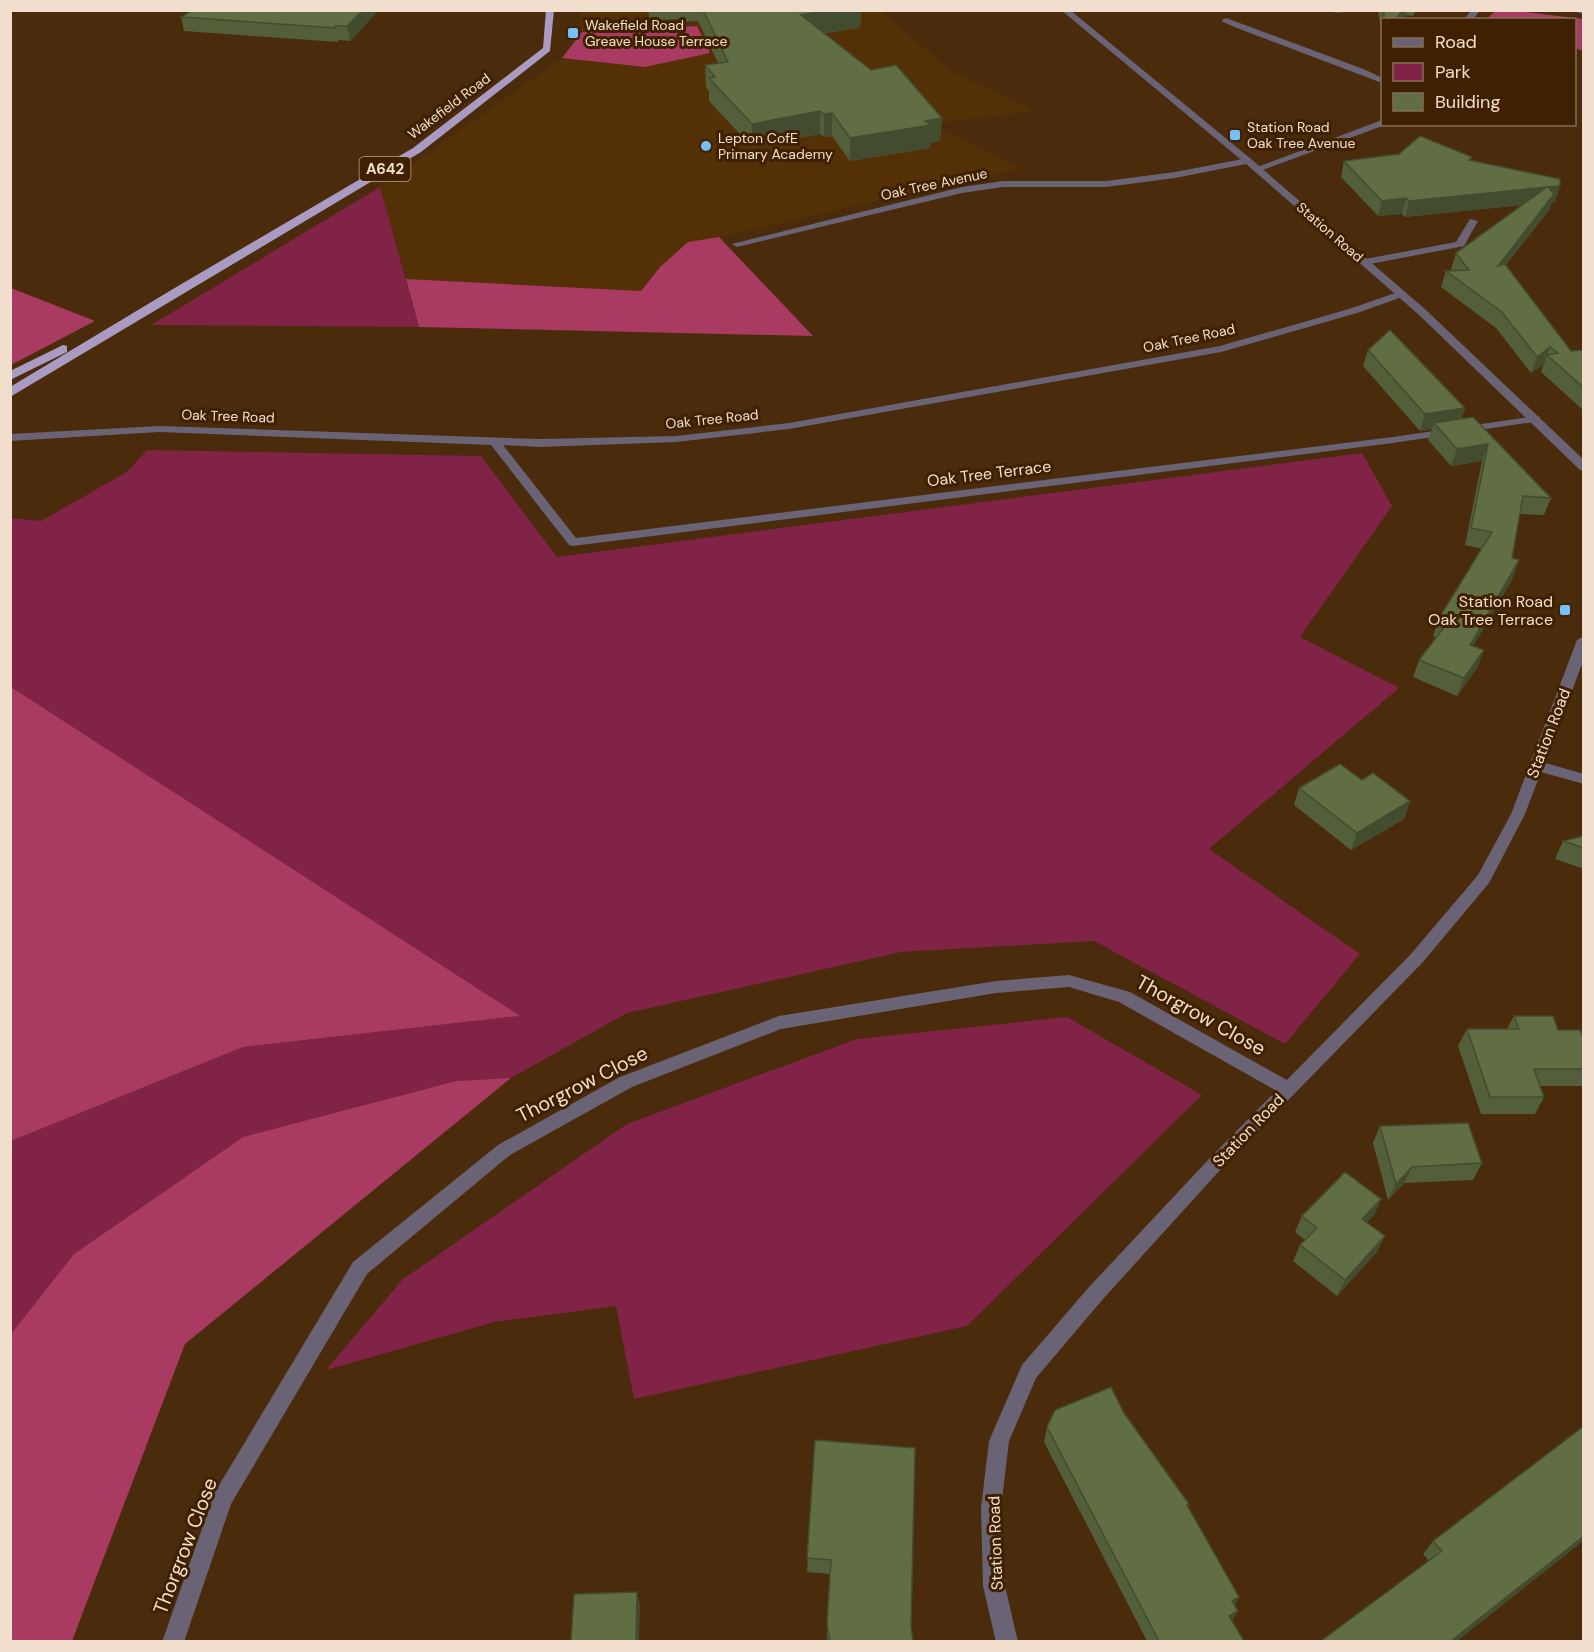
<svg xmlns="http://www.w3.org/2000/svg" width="1594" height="1652" font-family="'DM Sans',sans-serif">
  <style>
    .built { fill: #543007 }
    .green { fill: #812346 }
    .forest { fill: #a93a61 }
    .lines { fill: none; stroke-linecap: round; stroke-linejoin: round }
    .minor { fill: #6a6375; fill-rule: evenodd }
    .tertiary { fill: #6a6375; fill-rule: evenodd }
    .trunk { fill: #aa9bc2; fill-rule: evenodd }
    .wall { fill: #535e3a }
    .shaded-wall { fill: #444c2f }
    .building { fill: #616d43; stroke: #444c2f; stroke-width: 1.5 }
    .poi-dot { fill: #76c0f7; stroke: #3f2101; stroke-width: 2 }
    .labels { text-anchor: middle; stroke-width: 6; stroke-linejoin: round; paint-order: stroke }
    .far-poi-label { font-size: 14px; fill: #f2decd; stroke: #3f2101; text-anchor: start }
    .far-street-label { font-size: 14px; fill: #f2decd; stroke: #3f2101 }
    .shield { fill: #3f2101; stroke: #bca590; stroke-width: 1.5 }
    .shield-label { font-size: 15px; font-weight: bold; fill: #f2decd }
    .street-label { font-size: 16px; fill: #f2decd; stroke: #3f2101 }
    .poi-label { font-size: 16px; fill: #f2decd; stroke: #3f2101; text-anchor: end }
    .near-street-label { font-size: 20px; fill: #f2decd; stroke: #3f2101 }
  </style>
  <rect width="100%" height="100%" fill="#4a2b0b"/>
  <!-- built -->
  <polygon class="built" points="579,11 881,11 950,70 1033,111 930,124 1022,168 719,237 688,242 660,267 641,291 406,279 380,187 562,58 645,67 697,26 582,32"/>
  <!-- green -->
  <g class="green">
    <polygon points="380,187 419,327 151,325"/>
    <polygon points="147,450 481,456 557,557 1362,453 1392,506 1300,637 1399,688 1209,849 1360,954 1285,1044 1094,941 901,952 627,1013 511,1078 456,1081 243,1137 74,1254 11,1334 11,1141 243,1047 519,1016 11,687 11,518 41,521 127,472"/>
    <polygon points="1067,1017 1202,1095 967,1326 634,1399 616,1306 494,1322 326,1370 403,1279 627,1124 857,1039"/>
  </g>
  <!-- forest -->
  <g class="forest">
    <polygon points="1495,11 1517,11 1583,19 1583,51 1575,48 1574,20 1487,19"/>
    <polygon points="697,26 710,53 645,67 562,58 582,32"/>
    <polygon points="719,237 813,336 419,327 406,279 641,291 660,267 688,242"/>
    <polygon points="11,288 95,321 11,365"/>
    <polygon points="11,687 520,1016 243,1047 11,1141"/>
    <polygon points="511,1078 185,1344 72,1641 11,1641 11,1334 74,1254 243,1137 456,1081"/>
  </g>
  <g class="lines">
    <!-- minor -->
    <g class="minor">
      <polygon points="1471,10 1480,10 1473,20 1464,20"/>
      <polygon points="1567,10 1584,10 1584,14"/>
      <polygon points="1226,18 1366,70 1382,78 1382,83 1242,30 1223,22 1222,20"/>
      <polygon points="1382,120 1382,124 1385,125 1260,171 1252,169"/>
      <polygon points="1248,158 1253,161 1251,163 1175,178 1106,187 1003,187 962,193 737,247 732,244 962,187 1003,181 1106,181 1175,172"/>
      <polygon points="1470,219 1478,221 1464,246 1365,265 1360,262 1365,259 1456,242"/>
      <polygon points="1401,291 1406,294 1405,296 1357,313 1221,352 789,429 676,442 540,447 503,445 576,538 1393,437 1536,416 1540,417 1540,421 1393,443 573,546 569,545 491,445 159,432 10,441 10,434 159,426 540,439 676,436 789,423 1220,346 1349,309"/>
      <polygon points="1535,760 1584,774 1584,784 1530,769 1528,765 1530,761"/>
      <polygon points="1069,975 1130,992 1294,1084 1297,1089 1294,1094 1288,1096 1282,1094 1119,1002 1069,987 996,993 781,1029 632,1087 510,1155 367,1274 231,1504 184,1642 162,1642 215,1492 353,1262 498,1145 620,1077 779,1016 996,981"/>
    </g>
    <!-- tertiary -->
    <g class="tertiary">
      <polygon points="1061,10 1070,10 1251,159 1426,310 1584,460 1584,470 1580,470 1418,314 1245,163"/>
      <polygon points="1584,636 1584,659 1525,814 1489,883 1423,962 1221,1169 1103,1299 1036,1378 1009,1441 1001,1508 1005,1586 1018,1642 996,1642 983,1586 981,1508 989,1441 1022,1365 1089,1287 1209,1159 1411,954 1478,875 1511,814 1577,640"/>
    </g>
    <!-- trunk -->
    <g class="trunk">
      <polygon points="546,10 554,10 550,51 421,152 10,397 10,387 173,289 413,148 543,48"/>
      <polygon points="63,345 67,346 67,352 10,380 10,371"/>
    </g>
  </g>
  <!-- wall -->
  <g class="wall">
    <polygon points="193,10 379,10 350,41 338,40 338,42 184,31 181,17"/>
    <polygon points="648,10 861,10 860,28 825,33 871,70 942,118 940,141 930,143 930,148 850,161 832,136 824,137 820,134 752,147 709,101 709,91 706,87 705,65 718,63 698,21 679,22 678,19 650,21"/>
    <polygon points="1319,10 1358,10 1338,13"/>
    <polygon points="1378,10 1416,10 1413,16 1406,15 1403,20 1383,20 1383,40"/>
    <polygon points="1472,157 1471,160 1555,202 1552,202 1549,210 1506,265 1571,351 1584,350 1584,411 1541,372 1544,364 1531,373 1496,328 1441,287 1446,271 1452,271 1451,269 1456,253 1522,205 1405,217 1402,214 1378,216 1341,177 1344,161"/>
    <polygon points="1368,350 1465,408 1461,419 1551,498 1544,515 1520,514 1512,558 1513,578 1473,646 1484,650 1477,668 1457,696 1413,677 1419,660 1436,637 1433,636 1439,618 1482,549 1465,545 1482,461 1451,466 1428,440 1432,429 1420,431 1363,366"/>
    <polygon points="1362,780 1410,801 1404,819 1351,850 1294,805 1299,788"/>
    <polygon points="1584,836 1584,869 1555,859 1563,841"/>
    <polygon points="1514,1016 1584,1039 1584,1086 1540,1086 1544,1097 1535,1114 1481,1114 1458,1046 1467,1029 1507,1029"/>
    <polygon points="1380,1126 1482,1163 1473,1180 1404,1183 1388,1200 1373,1143"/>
    <polygon points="1381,1199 1374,1215 1367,1222 1377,1252 1337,1296 1293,1261 1300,1245 1305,1240 1295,1232 1302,1216"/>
    <polygon points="1124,1413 1189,1504 1188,1506 1235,1606 1232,1622 1244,1641 1147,1641 1044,1442 1047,1427"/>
    <polygon points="1584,1426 1584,1540 1457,1641 1429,1561 1423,1554 1433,1541"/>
    <polygon points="815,1440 911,1626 913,1641 828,1641 827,1636 827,1623 830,1574 807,1572"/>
  </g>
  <!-- shaded-wall -->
  <g class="shaded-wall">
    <polygon points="363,10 379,10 350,41 347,26"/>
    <polygon points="831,10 861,10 860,28 801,36 801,15"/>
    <polygon points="1339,10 1358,10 1338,13"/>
    <polygon points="1402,10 1407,10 1406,15 1403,20 1396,20"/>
    <polygon points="820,111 820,134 752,147 752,124"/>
    <polygon points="832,113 832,136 824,137 824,114"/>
    <polygon points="942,118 940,141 930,143 930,148 850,161 850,138 925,121"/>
    <polygon points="1560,186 1555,202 1552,202 1549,210 1492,282 1498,266 1548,187"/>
    <polygon points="1547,187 1541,203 1405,217 1409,201"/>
    <polygon points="1406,198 1402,214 1378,216 1382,201"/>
    <polygon points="1550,347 1544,364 1531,373 1537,357"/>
    <polygon points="1465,408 1459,425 1434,423 1432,429 1420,431 1425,414"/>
    <polygon points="1488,444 1482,461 1451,466 1457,449"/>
    <polygon points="1519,560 1513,578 1464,662 1470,645"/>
    <polygon points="1484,650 1477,668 1457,696 1464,678"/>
    <polygon points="1410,801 1404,819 1351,850 1357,833"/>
    <polygon points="1412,1167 1404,1183 1388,1200 1396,1184"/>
    <polygon points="1381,1199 1374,1215 1355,1235 1362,1219"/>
    <polygon points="1385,1236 1377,1252 1337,1296 1345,1280"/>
    <polygon points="1584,1536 1584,1540 1457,1641 1451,1641"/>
    <polygon points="637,1592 640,1605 639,1641 636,1641"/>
    <polygon points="1239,1597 1232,1611 1232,1601"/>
    <polygon points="1238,1611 1231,1624 1229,1616"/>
  </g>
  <!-- building -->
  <g class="building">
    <polygon points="193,10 363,10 347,26 335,26 335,28 181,17"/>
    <polygon points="703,10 831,10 801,15 871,70 896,65 942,118 925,121 931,125 850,138 832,113 824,114 820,111 752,124 709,78 715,77 705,65 728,62"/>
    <polygon points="1383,10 1402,10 1396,20 1385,20"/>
    <polygon points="1420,136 1472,157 1469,160 1560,179 1560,186 1548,187 1554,194 1498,266 1505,264 1571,351 1584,350 1584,388 1547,355 1558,353 1550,347 1537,357 1502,312 1446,271 1469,270 1456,253 1547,187 1409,201 1406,198 1382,201 1344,161 1399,154"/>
    <polygon points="1390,330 1465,408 1425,414 1368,350"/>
    <polygon points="1473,417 1551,498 1523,496 1512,558 1519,560 1470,645 1484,650 1464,678 1419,660 1449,621 1439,618 1492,532 1471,528 1488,444 1457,449 1434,423"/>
    <polygon points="1340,764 1362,780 1373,773 1410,801 1357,833 1299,788"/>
    <polygon points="1584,836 1584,848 1563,841"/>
    <polygon points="1514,1016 1553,1016 1558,1030 1580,1030 1584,1039 1584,1069 1534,1069 1544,1097 1490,1097 1467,1029 1519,1029"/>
    <polygon points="1468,1123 1482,1163 1412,1167 1396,1184 1380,1126"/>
    <polygon points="1345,1172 1381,1199 1362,1219 1385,1236 1345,1280 1300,1245 1317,1228 1302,1216"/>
    <polygon points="1111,1387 1124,1413 1189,1504 1187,1505 1239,1597 1232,1601 1238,1611 1229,1616 1244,1641 1159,1641 1047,1427 1055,1410"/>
    <polygon points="1584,1426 1584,1536 1451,1641 1321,1641 1442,1551 1433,1541"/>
    <polygon points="815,1440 915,1448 911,1626 913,1641 830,1641 827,1623 831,1560 807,1558"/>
    <polygon points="637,1592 636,1641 571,1641 574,1594"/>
  </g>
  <!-- markers -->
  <g class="poi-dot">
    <rect x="567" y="27" width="12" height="12" rx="3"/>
    <rect x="1229" y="129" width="12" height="12" rx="3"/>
    <circle cx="706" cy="146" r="6"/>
    <rect x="1559" y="604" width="12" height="12" rx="3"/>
  </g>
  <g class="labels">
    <!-- far-poi labels -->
    <g class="far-poi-label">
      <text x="585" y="30">Wakefield Road<tspan x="585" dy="16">Greave House Terrace</tspan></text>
      <text x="1247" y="132">Station Road<tspan x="1247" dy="16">Oak Tree Avenue</tspan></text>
      <text x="718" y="143">Lepton CofE<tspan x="718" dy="16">Primary Academy</tspan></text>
    </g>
    <!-- far-street labels -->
    <g class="far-street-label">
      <text transform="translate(449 106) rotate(-37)" y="5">Wakefield Road</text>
      <text transform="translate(934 184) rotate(-12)" y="5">Oak Tree Avenue</text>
      <text transform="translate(1330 232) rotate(41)" y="5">Station Road</text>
      <text transform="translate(1189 338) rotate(-12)" y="5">Oak Tree Road</text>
      <text transform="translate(228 416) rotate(2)" y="5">Oak Tree Road</text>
      <text transform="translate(712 419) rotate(-6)" y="5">Oak Tree Road</text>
    </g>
    <!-- shield labels -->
    <rect class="shield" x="359.5" y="157" width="51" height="24" rx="4.5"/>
    <g class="shield-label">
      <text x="385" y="174">A642</text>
    </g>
    <!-- street labels -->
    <g class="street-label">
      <text transform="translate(989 473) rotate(-7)" y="6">Oak Tree Terrace</text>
      <text transform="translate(1548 733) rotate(-69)" y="6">Station Road</text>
      <text transform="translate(1248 1130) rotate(-46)" y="6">Station Road</text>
      <text transform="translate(995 1543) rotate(-92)" y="6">Station Road</text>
    </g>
    <!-- poi labels -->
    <g class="poi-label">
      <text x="1553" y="607">Station Road<tspan x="1553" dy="18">Oak Tree Terrace</tspan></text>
    </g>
    <!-- near-street labels -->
    <g class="near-street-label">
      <text transform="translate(1201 1015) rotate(29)" y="7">Thorgrow Close</text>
      <text transform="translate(582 1084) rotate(-27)" y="7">Thorgrow Close</text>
      <text transform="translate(185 1546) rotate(-69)" y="7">Thorgrow Close</text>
    </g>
  </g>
  <!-- border -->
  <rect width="1594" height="1652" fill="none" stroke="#f2decd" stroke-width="24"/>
  <!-- legend -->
  <rect x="1381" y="18" width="195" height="108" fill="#3f2101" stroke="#876d53" stroke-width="1.5"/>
  <rect x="1393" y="38" width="30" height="9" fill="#6a6375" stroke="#876d53" stroke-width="1.5"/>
  <text x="1435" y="48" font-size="18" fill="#f2decd">Road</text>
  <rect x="1393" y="63" width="30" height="18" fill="#812346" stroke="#876d53" stroke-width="1.5"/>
  <text x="1435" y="78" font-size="18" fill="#f2decd">Park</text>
  <rect x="1393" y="93" width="30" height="18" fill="#616d43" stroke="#876d53" stroke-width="1.5"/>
  <text x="1435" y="108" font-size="18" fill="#f2decd">Building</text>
</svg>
